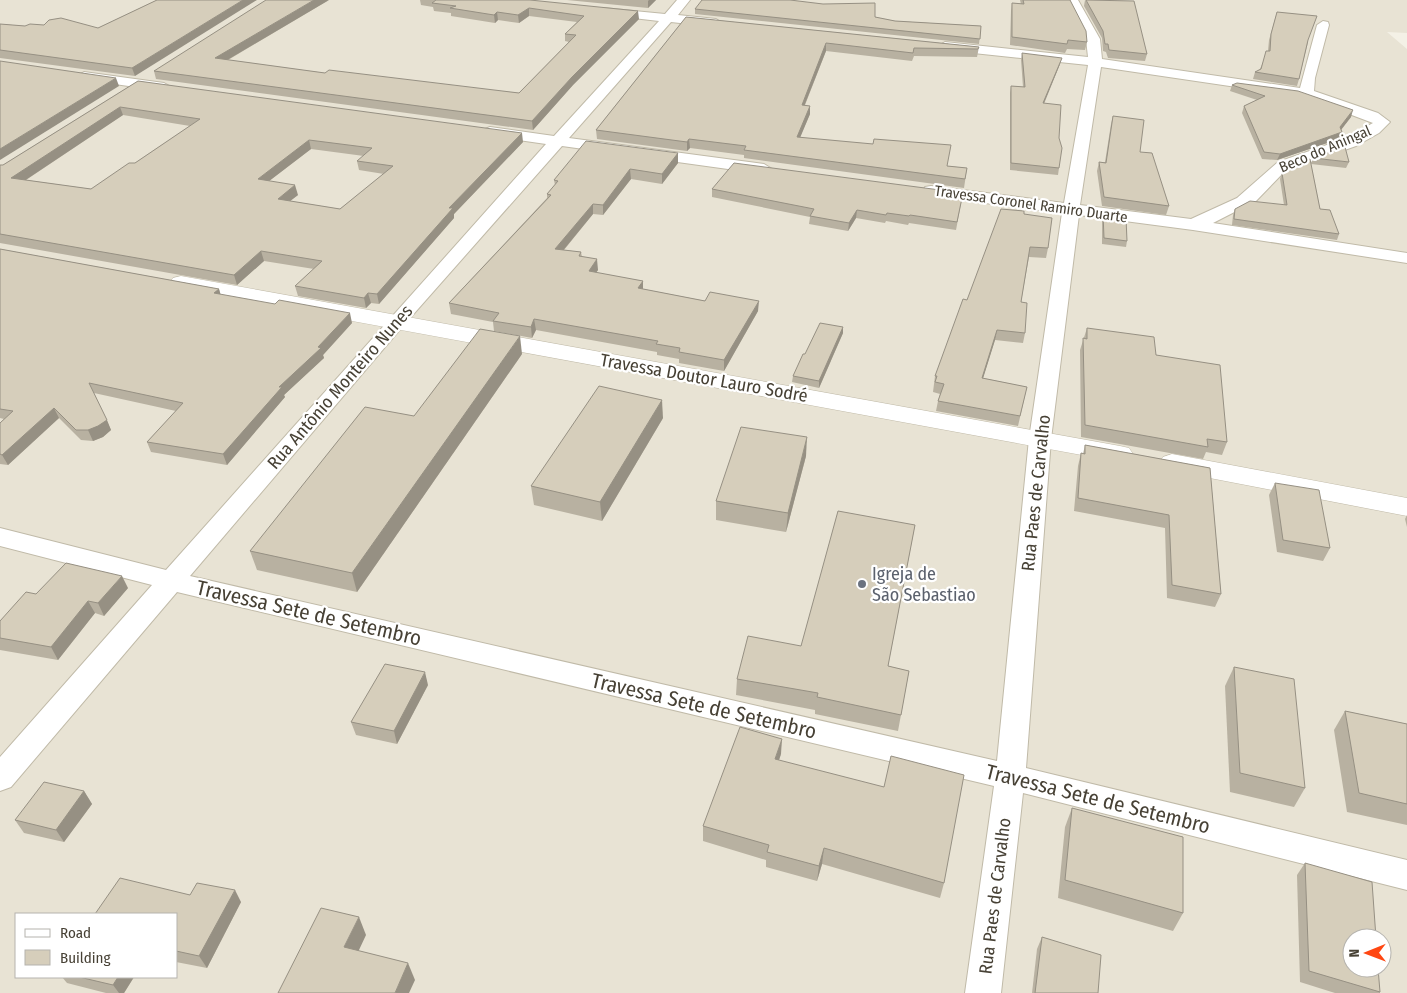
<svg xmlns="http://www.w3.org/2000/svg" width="1407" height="993" font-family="'Fira Sans Condensed',sans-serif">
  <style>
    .residential { fill: #e8e3d4; fill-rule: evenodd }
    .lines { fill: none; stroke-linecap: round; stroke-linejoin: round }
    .minor-casing { stroke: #c0baa8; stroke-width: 2 }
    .tertiary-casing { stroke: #c0baa8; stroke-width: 1 }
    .minor { fill: #fff; fill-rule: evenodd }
    .tertiary { fill: #fff; fill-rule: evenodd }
    .wall { fill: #b8b1a1; fill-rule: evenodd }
    .shaded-wall { fill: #969083 }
    .building { fill: #d6cebb; stroke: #969083; fill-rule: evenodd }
    .worship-dot { fill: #6b7280; stroke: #fff; stroke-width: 2 }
    .labels { text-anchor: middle; stroke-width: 4.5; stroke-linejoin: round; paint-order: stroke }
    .far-street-label { font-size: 15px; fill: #474135; stroke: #fff }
    .street-label { font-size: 18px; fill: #474135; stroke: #fff }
    .worship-label { font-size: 18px; fill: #5b616d; stroke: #fff; text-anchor: start }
    .near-street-label { font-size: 21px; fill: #474135; stroke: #fff }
  </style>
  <rect width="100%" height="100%" fill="#f4f1e6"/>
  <!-- residential -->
  <path class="residential" d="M 0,0 L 1407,0 L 1407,33 L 1387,32 L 1407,49 L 1407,993 L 0,993 ZM 16,914 L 176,914 L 176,977 L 16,977 ZM 1352,938 L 1382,938 L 1382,968 L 1352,968 Z"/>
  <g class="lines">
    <defs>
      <g id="minor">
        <path d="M 677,0 L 690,0 L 678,15 L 716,19 L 722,23 L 716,27 L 671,22 L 569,138 L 764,164 L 772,169 L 770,172 L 764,174 L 562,146 L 403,326 L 190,576 L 997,761 L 1029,439 L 1062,213 L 931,196 L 925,195 L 923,191 L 925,187 L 931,186 L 1064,203 L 1088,65 L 945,50 L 938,46 L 945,42 L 1088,57 L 1086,39 L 1066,0 L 1078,0 L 1100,39 L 1102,59 L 1300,88 L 1317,25 L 1323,21 L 1328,22 L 1329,25 L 1315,78 L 1314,91 L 1378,113 L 1390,122 L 1379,133 L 1356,146 L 1285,171 L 1256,201 L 1213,223 L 1407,253 L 1407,263 L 1193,230 L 1079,215 L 1051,439 L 1026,768 L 1407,860 L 1407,890 L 1023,793 L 1001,993 L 965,993 L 994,786 L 177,592 L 11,787 L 0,791 L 0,757 L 152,585 L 0,546 L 0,528 L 166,570 L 546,144 L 485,135 L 482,132 L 485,129 L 490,127 L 554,136 L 659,21 L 607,15 L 603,14 L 601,11 L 603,8 L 665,14 ZM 1101,67 L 1304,97 L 1373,123 L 1344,139 L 1278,162 L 1237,198 L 1191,219 L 1080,205 Z"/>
        <polygon points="84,72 164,83 171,87 164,91 79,79 77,76"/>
      </g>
      <g id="tertiary">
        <polygon points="181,276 1120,446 1129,448 1133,454 1129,460 1120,462 173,288 170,283 173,278"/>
        <polygon points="1172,454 1407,498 1407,516 1163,469 1159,463 1163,457"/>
      </g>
    </defs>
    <!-- minor casing -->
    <use href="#minor" class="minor-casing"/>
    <!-- tertiary casing -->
    <use href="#tertiary" class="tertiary-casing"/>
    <!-- minor -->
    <use href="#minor" class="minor"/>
    <!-- tertiary -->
    <use href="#tertiary" class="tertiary"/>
  </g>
  <!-- wall -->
  <g class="wall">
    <polygon points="157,0 135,76 0,58 0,24 25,26 44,25 98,28"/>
    <polygon points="329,0 228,60 325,73 519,93 569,42 565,41 565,34 577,22 529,16 519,23 498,20 495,23 451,16 451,13 434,11 433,7 421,5 420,0 530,0 639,19 573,85 533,130 156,79 154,71"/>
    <polygon points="567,0 656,0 648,8"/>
    <polygon points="1020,0 1070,0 1087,42 1085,50 1067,49 1065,53 1010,45 1011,11 1012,3 1021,4"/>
    <polygon points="1085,0 1147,54 1145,61 1108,58 1106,52 1103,51 1102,38 1084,6"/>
    <polygon points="695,9 875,17 895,21 981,26 979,44 695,14"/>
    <polygon points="1277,12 1308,42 1299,79 1297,86 1253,79 1255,72 1260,69 1268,51 1269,40"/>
    <polygon points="686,17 979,47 977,57 914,56 912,61 826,51 805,105 810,106 810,114 800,137 948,166 967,168 964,188 744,158 744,155 690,148 687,151 597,139 596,130"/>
    <polygon points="1022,53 1060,64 1044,104 1059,138 1059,168 1058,175 1010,170 1010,93 1011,86 1023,87 1021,60"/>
    <path d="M 138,81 L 523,142 L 454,214 L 454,218 L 379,304 L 371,303 L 366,308 L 298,296 L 295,286 L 314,269 L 264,261 L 237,285 L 0,243 L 0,165 L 3,165 ZM 123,115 L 190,126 L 135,163 L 91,189 L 26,180 ZM 311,149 L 364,156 L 357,161 L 359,170 L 384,174 L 340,209 L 290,201 L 298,195 L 269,181 Z"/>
    <polygon points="1232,85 1351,117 1341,129 1339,139 1277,160 1262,159 1242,113 1244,106 1257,100 1230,91"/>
    <polygon points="1113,116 1140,152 1169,206 1166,215 1102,206 1097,171 1099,162 1105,162 1111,124"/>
    <polygon points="678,153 678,163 662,184 631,179 603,215 593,214 564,250 581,252 582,257 598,270 596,273 643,281 643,289 758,311 724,371 679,363 679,359 657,355 657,352 536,330 532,338 494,331 493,322 451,314 449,303 547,198 547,194 555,185 554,180"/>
    <polygon points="1313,158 1349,162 1346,168 1311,164 1320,209 1339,234 1337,240 1232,225 1233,215 1235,209 1284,205 1280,179 1282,173 1311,164"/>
    <polygon points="712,189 963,193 956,230 909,223 908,225 886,221 885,223 856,218 848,231 809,224 810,217 712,197"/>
    <polygon points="1024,214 1048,248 1046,258 1029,257 1021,302 1025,333 1023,343 995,340 983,378 1027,387 1018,426 936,411 938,401 940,394 933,392 935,376"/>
    <polygon points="1103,214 1127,241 1126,247 1102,244 1102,220"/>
    <polygon points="0,249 219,289 220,295 352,323 323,355 324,358 284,395 285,397 227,465 151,452 147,442 176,411 94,393 111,430 103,437 93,441 81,440 59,418 8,465 0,464 0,423 4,419 0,418"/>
    <polygon points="843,327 843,333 819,388 792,382 793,376"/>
    <polygon points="1087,328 1156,355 1227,442 1222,455 1206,452 1203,459 1081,437 1080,350"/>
    <polygon points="522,354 357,592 257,570 250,551 414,416"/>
    <polygon points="663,418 602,521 534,505 531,486"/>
    <polygon points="1085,445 1210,468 1221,594 1215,607 1167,598 1165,528 1074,511 1078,466 1081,453 1083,454"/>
    <polygon points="806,456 786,532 716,520 716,501"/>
    <polygon points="1275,483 1330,548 1323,561 1277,552 1269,495"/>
    <polygon points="1407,515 1407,527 1405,519"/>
    <polygon points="915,525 888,666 909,671 898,731 815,714 815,710 736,695 737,679 801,646"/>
    <polygon points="128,588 104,616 95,613 58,660 0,650 0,621 36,594"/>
    <polygon points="1234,667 1305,788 1294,807 1230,792 1225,686"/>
    <polygon points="428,685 397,744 356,735 351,722"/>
    <polygon points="1345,711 1407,724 1407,825 1347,812 1334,730"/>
    <polygon points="781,754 779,760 944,883 940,898 822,864 817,881 766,867 766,860 703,841 703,826"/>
    <polygon points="84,791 92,804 64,842 24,833 15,820"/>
    <polygon points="1072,808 1183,913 1173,931 1058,898 1065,827"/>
    <polygon points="1305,863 1380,992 1380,993 1335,993 1300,982 1297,875"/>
    <polygon points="190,895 241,902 207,968 176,962 176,914"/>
    <polygon points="1042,937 1098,993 1032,993 1037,949"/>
    <polygon points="62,977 134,977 124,993 106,993 67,983"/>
  </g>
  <!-- shaded-wall -->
  <g class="shaded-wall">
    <polygon points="243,0 257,0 135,76 132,68"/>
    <polygon points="314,0 329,0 217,66 215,58"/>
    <polygon points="649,0 656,0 648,8 648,1"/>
    <polygon points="529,8 529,16 519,23 518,15"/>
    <polygon points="638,11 639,19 573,85 533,130 532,121 572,77"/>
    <polygon points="497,12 498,20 495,23 494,15"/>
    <polygon points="826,43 826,51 801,114 802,105"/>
    <polygon points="1062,58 1060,64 1041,110 1043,103"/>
    <polygon points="116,78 119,86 0,160 0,149"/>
    <polygon points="810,106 810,114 797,145 797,137"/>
    <polygon points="120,107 123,115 15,187 11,178"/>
    <polygon points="1353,110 1351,117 1338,134 1340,127"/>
    <polygon points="1342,132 1339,139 1277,160 1280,154"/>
    <polygon points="522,133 523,142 454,214 454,218 379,304 377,294 449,208"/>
    <polygon points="689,139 690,148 687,151 687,142"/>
    <polygon points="309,140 311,149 260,188 258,179"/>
    <polygon points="678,153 678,163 662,184 662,174"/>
    <polygon points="630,169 631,179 603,215 603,205"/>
    <polygon points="295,185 298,195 281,208 278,199"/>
    <polygon points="593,204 593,214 556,259 555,249"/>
    <polygon points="857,210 856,218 848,231 849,223"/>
    <polygon points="261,251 264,261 237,285 234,275"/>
    <polygon points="597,259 598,270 589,282 589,271"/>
    <polygon points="643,281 643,292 638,288"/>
    <polygon points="219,289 222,299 214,293"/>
    <polygon points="368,293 371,303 366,308 364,298"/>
    <polygon points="759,301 758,311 724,371 724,360"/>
    <polygon points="350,313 352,323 323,355 324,358 284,395 285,397 227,465 223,454 279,387 318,347"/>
    <polygon points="534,319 536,330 532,338 531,327"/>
    <polygon points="843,327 843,333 819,388 819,381"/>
    <polygon points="997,330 995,340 980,388 982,378"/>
    <polygon points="520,336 522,354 357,592 352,573"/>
    <polygon points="662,400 663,418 602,521 600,502"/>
    <polygon points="54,408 59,418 8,465 2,455"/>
    <polygon points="107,420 111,430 103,437 93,441 88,430"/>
    <polygon points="807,437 806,456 786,532 788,513"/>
    <polygon points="122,576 128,588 104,616 98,603"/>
    <polygon points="88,601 95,613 58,660 51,647"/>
    <polygon points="425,672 428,685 397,744 394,731"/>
    <polygon points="782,739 781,754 774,774 775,759"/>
    <polygon points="84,791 92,804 64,842 56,830"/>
    <polygon points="824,848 822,864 817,881 819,866"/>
    <polygon points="235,890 241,902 207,968 199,956"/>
    <polygon points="359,917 366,935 352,965 344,947"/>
    <polygon points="408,963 415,980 409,993 395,993"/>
    <polygon points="118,977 134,977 124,993 119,993 113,985"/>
  </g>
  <!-- building -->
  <g class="building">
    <polygon points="157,0 243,0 132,68 0,50 0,24 25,26 30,24 44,25 49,20 61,18 98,28"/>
    <polygon points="266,0 314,0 215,58 325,73 329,70 519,93 576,35 565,34 584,16 529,8 518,15 497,12 494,15 450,8 456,6 432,3 436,0 530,0 638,11 572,77 532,121 154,71"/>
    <polygon points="702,0 790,0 823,4 875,3 875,17 895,21 981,26 980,39 695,9"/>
    <polygon points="1023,0 1070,0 1086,31 1087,42 1068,40 1067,44 1012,37 1012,3 1024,4"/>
    <polygon points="1086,0 1134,1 1147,54 1109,50 1108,44 1105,44 1103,31"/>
    <polygon points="1277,12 1317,16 1308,40 1299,79 1255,72 1261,69 1266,51 1270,51 1271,34"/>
    <polygon points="686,17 979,47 978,49 914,48 913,53 826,43 802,105 810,106 797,137 873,144 874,139 951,145 947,166 967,168 965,179 744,150 746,146 689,139 687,142 596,130"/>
    <polygon points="1022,53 1062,58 1043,103 1061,105 1059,138 1062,148 1059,168 1011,163 1011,86 1025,87"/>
    <polygon points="0,61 116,78 0,149"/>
    <path d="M 138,81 L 522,133 L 449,208 L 453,208 L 377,294 L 368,293 L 364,298 L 295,286 L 322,261 L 261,251 L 234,275 L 0,234 L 0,165 L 3,165 ZM 120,107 L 200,119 L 135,163 L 129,163 L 91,189 L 11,178 ZM 309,140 L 372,148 L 357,161 L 393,166 L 340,209 L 278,199 L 295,185 L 258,179 Z"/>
    <polygon points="1237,83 1298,91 1353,110 1340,127 1342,132 1280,154 1264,152 1244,106 1265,96 1232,85"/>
    <polygon points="1113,116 1144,120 1140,152 1152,153 1169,206 1104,197 1099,162 1106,163"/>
    <polygon points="586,141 678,153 662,174 630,169 603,205 593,204 555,249 581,252 579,256 597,259 589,271 643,281 638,288 705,301 710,292 759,301 724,360 679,352 680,348 656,344 658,341 534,319 531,327 493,321 499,313 449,303 551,195 547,194 558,181 554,180"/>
    <polygon points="1345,147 1349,162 1313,158"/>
    <polygon points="1310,159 1320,209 1330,210 1339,234 1234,219 1235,209 1250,201 1287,205 1282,173 1288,167"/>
    <polygon points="734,163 963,193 957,222 910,215 909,216 887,213 886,215 857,210 849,223 810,216 814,209 712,189"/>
    <polygon points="1001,209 1024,211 1024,214 1052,218 1048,248 1030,247 1021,302 1027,303 1025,333 997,330 982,378 1027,387 1020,416 938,401 944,384 935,382 937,376 935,376 963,299 967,300"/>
    <polygon points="1103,214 1126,218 1127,241 1104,238"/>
    <polygon points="0,249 219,289 214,293 275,304 279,300 350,313 318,347 321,348 279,387 282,387 223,454 147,442 183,403 89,383 107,420 98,426 88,430 76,430 54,408 2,455 0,454 0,423 13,411 0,409"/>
    <polygon points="820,323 843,327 819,381 793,376 803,354 805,354"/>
    <polygon points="1087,328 1154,337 1156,355 1220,365 1227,442 1207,439 1208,447 1085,425 1083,338 1087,339"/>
    <polygon points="480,329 520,336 352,573 250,551 365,407 414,416"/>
    <polygon points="599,386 662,400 600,502 531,486"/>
    <polygon points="741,427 807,437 788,513 716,501"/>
    <polygon points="1085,445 1210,468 1221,594 1172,585 1169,515 1078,498 1081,453 1085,454"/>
    <polygon points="1275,483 1319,490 1330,548 1283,540"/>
    <polygon points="838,511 915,525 888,666 909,671 901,715 817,697 818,693 737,679 748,636 801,646"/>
    <polygon points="66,563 122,576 98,603 88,601 51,647 0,638 0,621 26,592 36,594"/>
    <polygon points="385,664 425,672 394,731 351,722"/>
    <polygon points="1234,667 1294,679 1305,788 1240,773"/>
    <polygon points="1345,711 1407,724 1407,804 1359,793"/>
    <polygon points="740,727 782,739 775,759 884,787 891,756 964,775 944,883 824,848 819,866 767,852 769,845 703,826"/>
    <polygon points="44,782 84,791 56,830 15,820"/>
    <polygon points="1072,808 1183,837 1183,913 1065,880"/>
    <polygon points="1305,863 1372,882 1376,938 1352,938 1352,968 1378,968 1380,992 1309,971"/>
    <polygon points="120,878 190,895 197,883 235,890 199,956 176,951 176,914 95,914"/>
    <polygon points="321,908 359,917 344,947 408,963 395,993 278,993"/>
    <polygon points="1042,937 1101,955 1098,993 1035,993"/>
    <polygon points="79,977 118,977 113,985"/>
  </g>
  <!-- markers -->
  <circle class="worship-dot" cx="862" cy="584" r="5"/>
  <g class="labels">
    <!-- far-street labels -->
    <g class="far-street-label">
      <text transform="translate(1325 149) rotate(-23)" y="5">Beco do Aningal</text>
      <text transform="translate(1031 204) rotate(8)" y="5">Travessa Coronel Ramiro Duarte</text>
    </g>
    <!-- street labels -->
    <g class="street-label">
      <text transform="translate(704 378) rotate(10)" y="6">Travessa Doutor Lauro Sodré</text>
      <text transform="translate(340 387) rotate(-49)" y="6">Rua Antônio Monteiro Nunes</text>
      <text transform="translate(1036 493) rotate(-84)" y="6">Rua Paes de Carvalho</text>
      <text transform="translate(995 896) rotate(-83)" y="6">Rua Paes de Carvalho</text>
    </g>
    <!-- worship labels -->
    <g class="worship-label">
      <text x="872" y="580">Igreja de<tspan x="872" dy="21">São Sebastiao</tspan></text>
    </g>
    <!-- near-street labels -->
    <g class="near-street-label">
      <text transform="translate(309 613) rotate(13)" y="7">Travessa Sete de Setembro</text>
      <text transform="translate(704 706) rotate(13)" y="7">Travessa Sete de Setembro</text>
      <text transform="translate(1098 799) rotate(14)" y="7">Travessa Sete de Setembro</text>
    </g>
  </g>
  <!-- legend -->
  <rect x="15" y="913" width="162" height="65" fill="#ffffff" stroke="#b5b3ae"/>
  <rect x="25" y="929" width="25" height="8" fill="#ffffff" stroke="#b5b3ae"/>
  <text x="60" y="938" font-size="15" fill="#474135">Road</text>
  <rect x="25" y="950" width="25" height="15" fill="#d6cebb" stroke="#b5b3ae"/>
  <text x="60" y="963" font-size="15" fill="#474135">Building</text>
  <!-- north arrow -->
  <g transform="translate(1367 953) rotate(269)"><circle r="24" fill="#ffffff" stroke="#b5b3ae"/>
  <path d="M0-4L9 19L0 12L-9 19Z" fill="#ff4712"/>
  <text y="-8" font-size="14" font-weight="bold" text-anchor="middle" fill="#474135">N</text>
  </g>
</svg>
